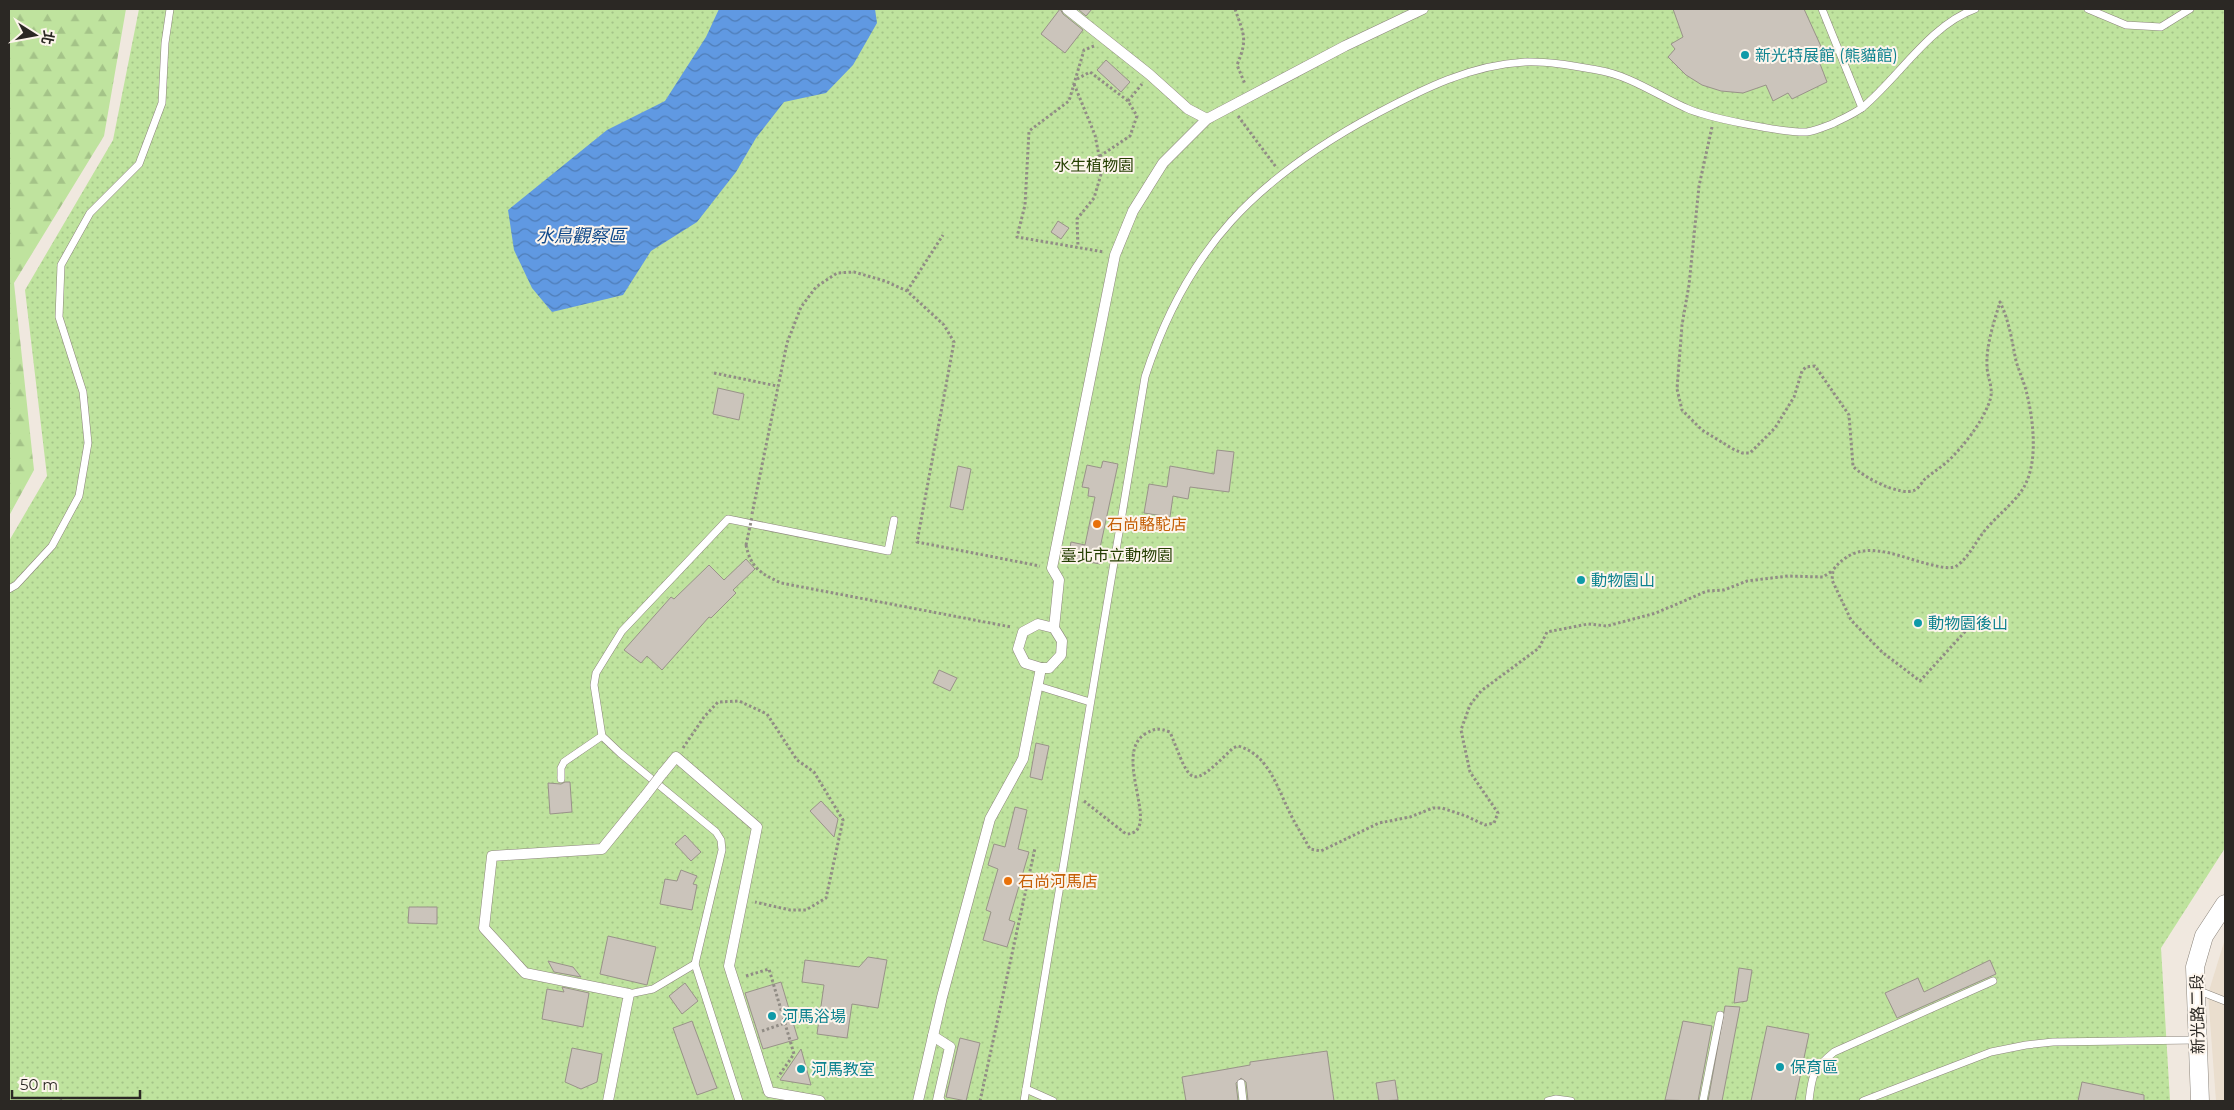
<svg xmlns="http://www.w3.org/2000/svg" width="2234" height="1110" font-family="Montserrat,'Noto Sans TC',sans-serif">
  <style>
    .built { fill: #eadece }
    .forest { fill: url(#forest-firs) }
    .park { fill: url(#park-dots) }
    .water { fill: url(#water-waves) }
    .building { fill: #cbc4bb; stroke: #999289 }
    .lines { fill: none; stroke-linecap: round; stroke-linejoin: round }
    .service-casing { stroke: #8c857c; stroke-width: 8 }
    .pedestrian-casing { stroke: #8c857c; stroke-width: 11 }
    .tertiary-casing { stroke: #8c857c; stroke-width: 19 }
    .path { stroke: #918c85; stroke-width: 3; stroke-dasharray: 2.5 2.5; stroke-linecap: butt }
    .service { stroke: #fff; stroke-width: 7 }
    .pedestrian { stroke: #fff; stroke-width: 10 }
    .tertiary { stroke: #fff; stroke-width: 18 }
    .pedestrian-bridge-casing { stroke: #8c857c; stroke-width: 11; stroke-linecap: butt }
    .path-bridge { stroke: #918c85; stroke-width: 3; stroke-dasharray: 2.5 2.5; stroke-linecap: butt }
    .pedestrian-bridge { stroke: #fff; stroke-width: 10 }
    .culture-dot { fill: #0f9aa8; stroke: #fdf5ec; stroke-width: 2 }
    .food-dot { fill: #e8710a; stroke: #fdf5ec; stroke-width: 2 }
    .labels { text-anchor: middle; stroke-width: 4; stroke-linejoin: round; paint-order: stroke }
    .culture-label { font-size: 16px; fill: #0d838f; stroke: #fdf5ec; text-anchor: start }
    .park-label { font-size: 16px; fill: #243e00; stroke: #fdf5ec }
    .food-label { font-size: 16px; fill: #c56008; stroke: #fdf5ec; text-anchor: start }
    .street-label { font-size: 16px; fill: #2b2824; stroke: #fdf5ec }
    .water-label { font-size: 18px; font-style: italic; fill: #0f498b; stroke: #fdf5ec }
  </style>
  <defs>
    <pattern id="forest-firs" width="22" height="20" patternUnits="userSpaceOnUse" patternTransform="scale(1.25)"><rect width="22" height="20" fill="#bfe39e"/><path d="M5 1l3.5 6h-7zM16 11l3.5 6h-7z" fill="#a4c388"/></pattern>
    <pattern id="park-dots" width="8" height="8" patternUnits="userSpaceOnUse" patternTransform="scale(1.25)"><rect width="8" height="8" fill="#bfe39e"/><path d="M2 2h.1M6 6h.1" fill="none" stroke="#a4c388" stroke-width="1.8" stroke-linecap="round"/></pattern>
    <pattern id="water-waves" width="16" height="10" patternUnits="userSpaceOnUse" patternTransform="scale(1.25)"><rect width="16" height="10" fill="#6099e2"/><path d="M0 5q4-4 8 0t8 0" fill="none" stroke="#4f7db7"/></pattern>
  </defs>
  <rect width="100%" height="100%" fill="#f0e8df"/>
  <!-- built -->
  <polygon class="built" points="2225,939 2225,1101 2216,1101 2208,994"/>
  <!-- forest -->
  <polygon class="forest" points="9,9 126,9 104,136 14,283 34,470 9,516"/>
  <!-- park -->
  <polygon class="park" points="139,9 2225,9 2225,848 2161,948 2170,1101 9,1101 9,541 47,476 25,290 113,140"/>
  <!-- water -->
  <polygon class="water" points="719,9 875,9 877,23 853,65 826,93 784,102 756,138 736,172 697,222 651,251 623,295 552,312 532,288 514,250 508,210 607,130 665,101 706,37"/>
  <!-- building -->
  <g class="building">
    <polygon points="1060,9 1063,14 1083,30 1065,53 1041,34"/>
    <polygon points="1078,9 1092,9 1086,16"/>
    <polygon points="1673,9 1804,9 1824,53 1817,56 1827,82 1792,99 1788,93 1773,101 1766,85 1743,93 1721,91 1702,85 1686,75 1668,57 1675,49 1671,44 1683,37"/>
    <polygon points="1106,60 1130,82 1121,92 1097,70"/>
    <polygon points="1058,221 1069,228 1061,239 1051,232"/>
    <polygon points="718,388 744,394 739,420 713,414"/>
    <polygon points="1217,450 1234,452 1229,492 1190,487 1188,499 1173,496 1170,517 1144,513 1149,484 1167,487 1170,466 1214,474"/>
    <polygon points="1103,461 1118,464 1100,548 1103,548 1100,564 1068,558 1071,542 1085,545 1095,497 1088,496 1089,488 1082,487 1087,465 1101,468"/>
    <polygon points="958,466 971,469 963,510 950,507"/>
    <polygon points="746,559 755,569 733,590 736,593 711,618 709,617 662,670 647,656 641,663 624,650 671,597 674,599 709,565 724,580"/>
    <polygon points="939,670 957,678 950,691 933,683"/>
    <polygon points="1036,743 1049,746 1042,780 1030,777"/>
    <polygon points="565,782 570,782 572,812 550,814 548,783 561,784"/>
    <polygon points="821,801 838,819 834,837 810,811"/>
    <polygon points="1015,807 1027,810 1018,849 1029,852 1009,920 1015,922 1007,947 983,940 991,912 986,910 998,869 988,865 994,844 1005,847"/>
    <polygon points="685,835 701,852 691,861 675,844"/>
    <polygon points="681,870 697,876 693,884 697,885 692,910 660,904 665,879 677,881"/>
    <polygon points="409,907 437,907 437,924 408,923"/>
    <polygon points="608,936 656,947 647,985 600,974"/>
    <polygon points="868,957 887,960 878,1008 852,1004 847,1038 817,1034 824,985 802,982 805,960 859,967"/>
    <polygon points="1990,960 1996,974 1897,1018 1885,993 1918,978 1924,992"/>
    <polygon points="548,961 573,967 581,977 554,972"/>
    <polygon points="1739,968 1752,970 1747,1001 1734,1003"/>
    <polygon points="781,982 798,1039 763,1049 745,993"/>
    <polygon points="685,983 698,1001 682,1014 669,996"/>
    <polygon points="562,987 589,993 583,1027 542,1019 547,989 564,992"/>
    <polygon points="1725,1006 1740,1007 1722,1101 1708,1101"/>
    <polygon points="692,1021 717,1088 697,1095 673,1028"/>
    <polygon points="1683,1021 1712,1026 1698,1101 1665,1100"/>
    <polygon points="1767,1026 1809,1034 1795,1101 1751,1101"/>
    <polygon points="960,1038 980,1043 966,1101 946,1097"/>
    <polygon points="572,1048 602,1054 597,1082 581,1089 565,1082"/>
    <polygon points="801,1049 811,1085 780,1080"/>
    <polygon points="1327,1051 1334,1101 1248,1101 1246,1082 1241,1078 1236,1083 1238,1101 1186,1101 1182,1077 1250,1065 1250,1062"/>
    <polygon points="1395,1080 1398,1100 1379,1101 1376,1083"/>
    <polygon points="2082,1082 2144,1095 2144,1101 2078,1101"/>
  </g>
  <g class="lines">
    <defs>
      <g id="service">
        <polyline points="1822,9 1862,108"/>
        <polyline points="2088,9 2126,25 2161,27 2190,9"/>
        <polyline points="9,589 16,585 52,546 79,496 88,443 83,392 59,317 61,265 90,213 139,164 162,103 165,43 170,9"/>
        <polyline points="1038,686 1090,702"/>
        <polyline points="561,779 561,768 564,762 602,736"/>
        <polyline points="695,964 739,1101"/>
        <polyline points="2197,990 2225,1001"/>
        <polyline points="629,994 653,989 695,964 722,850 721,840 716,832 620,753 602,736 594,685 596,673 622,631 728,519 888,551 894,520"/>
        <polyline points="1241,1083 1243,1101"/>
        <polyline points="1026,1089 1053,1101"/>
        <path d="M 1024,1101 L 1145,377 C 1187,247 1257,178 1376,114 C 1423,89 1470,65 1525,62 C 1548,61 1574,66 1597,70 C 1629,75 1657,95 1686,108 C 1707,118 1785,133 1807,132 C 1815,131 1824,127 1832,124 C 1842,119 1854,114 1863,107 C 1899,77 1930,25 1975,9"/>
        <polyline points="1548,1101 1556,1099 1571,1101"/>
        <polyline points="1703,1101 1720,1015"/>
        <path d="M 1809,1101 C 1812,1074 1813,1069 1834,1052 L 1993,981"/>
        <polyline points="1863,1101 1991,1052 2026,1045 2053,1042 2197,1040"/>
      </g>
      <g id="pedestrian">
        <polyline points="1067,9 1149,74 1188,109 1207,119"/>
        <polyline points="1054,628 1038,624 1023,632 1018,649 1025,663 1041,668 1049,668 1061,655 1062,641 1054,628 1059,580 1052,568 1115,255 1133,211 1163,163 1207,119 1345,46 1423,9"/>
        <polyline points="662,774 676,757 757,827 729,966 769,1092 820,1101"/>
        <polyline points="933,1036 950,1047 938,1100 940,1101"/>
        <polyline points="608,1101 629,994 525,973 484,928 492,856 602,849 645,796"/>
        <polyline points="918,1101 942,997 990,819 1023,759 1041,668"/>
      </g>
      <polyline id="tertiary" points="2200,1101 2195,967 2204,936 2225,904"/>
    </defs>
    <!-- service casing -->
    <use href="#service" class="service-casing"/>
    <!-- pedestrian casing -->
    <use href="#pedestrian" class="pedestrian-casing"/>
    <!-- tertiary casing -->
    <use href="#tertiary" class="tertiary-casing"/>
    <!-- path -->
    <g class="path">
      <path d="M 1235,9 C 1244,35 1248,39 1237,65 L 1245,84"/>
      <polyline points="1094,46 1084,50 1069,101 1029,131 1025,205 1017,237 1104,252"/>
      <polyline points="1077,79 1090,72 1128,101 1137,116 1130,136 1100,156"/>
      <polyline points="1074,84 1095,135 1102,171 1094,198 1077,219 1078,247"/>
      <polyline points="1128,101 1142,84"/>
      <polyline points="1238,116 1276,167"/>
      <path d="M 1712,127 L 1699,186 L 1689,285 L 1682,325 L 1677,389 L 1682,410 L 1702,430 L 1733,449 L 1742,453 L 1750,453 L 1775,428 L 1794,397 L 1802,371 L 1806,367 L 1815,366 L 1849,415 L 1853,466 C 1862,477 1901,497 1915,490 C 1919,488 1922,482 1925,479 C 1932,473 1940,468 1947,462 C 1963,447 1983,422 1990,400 C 1994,388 1987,377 1987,366 C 1986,345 1994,322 2000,302 C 2009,320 2012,341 2016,361 C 2019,371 2023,380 2026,390 C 2033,418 2039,460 2024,487 C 2016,501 1997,516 1986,529 C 1975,542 1969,558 1955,567 C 1946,569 1937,566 1928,564 C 1893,555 1859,536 1833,570 L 1832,580 L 1851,620 L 1882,652 L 1920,681 L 1972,624 L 1973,618 L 1968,616 L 1933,627"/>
      <polyline points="907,291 943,235"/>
      <polyline points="714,373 777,386"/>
      <polyline points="752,514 787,343 801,307 816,287 837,273 854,272 885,281 907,291 944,325 954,342 917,542 1040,566"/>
      <path d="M 746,545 C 751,568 760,573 781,583 L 1011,627"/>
      <polyline points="683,748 704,717 718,702 739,701 767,714 797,760 814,772 843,820 826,898 806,910 790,910 755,902"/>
      <path d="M 1084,801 L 1126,834 C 1164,834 1111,755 1145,734 C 1155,728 1159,728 1170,732 C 1192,786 1189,791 1233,748 L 1238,746 C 1268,754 1277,787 1289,811 C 1295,824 1303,836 1310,849 L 1321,851 L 1379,823 L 1410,817 L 1433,808 L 1442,808 L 1466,816 L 1485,825 L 1494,823 L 1498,813 L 1470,772 L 1461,730 L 1470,705 L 1481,691 L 1539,648 L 1547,632 L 1588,624 L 1607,626 L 1656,613 L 1707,591 L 1724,590 L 1747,581 L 1788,576 L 1823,577 L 1832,571"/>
      <polyline points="746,976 769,969 794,1054 778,1077"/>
      <polyline points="762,1031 785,1023"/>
      <polyline points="60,1101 63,1100 64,1101"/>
      <polyline points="980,1101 1035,848"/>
    </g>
    <!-- service -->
    <use href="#service" class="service"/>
    <!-- pedestrian -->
    <use href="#pedestrian" class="pedestrian"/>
    <!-- tertiary -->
    <use href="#tertiary" class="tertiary"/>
    <defs>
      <polyline id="pedestrian-bridge" points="645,796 662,774"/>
    </defs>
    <!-- pedestrian-bridge casing -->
    <use href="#pedestrian-bridge" class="pedestrian-bridge-casing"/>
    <!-- path-bridge -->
    <polyline class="path-bridge" points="746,545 752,517"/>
    <!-- pedestrian-bridge -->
    <use href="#pedestrian-bridge" class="pedestrian-bridge"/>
  </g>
  <!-- markers -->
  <g class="culture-dot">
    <circle cx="1745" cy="55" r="5"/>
    <circle cx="1581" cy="580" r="5"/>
    <circle cx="1918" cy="623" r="5"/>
    <circle cx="772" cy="1016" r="5"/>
    <circle cx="1780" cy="1067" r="5"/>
    <circle cx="801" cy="1069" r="5"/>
  </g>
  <g class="food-dot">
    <circle cx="1097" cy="524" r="5"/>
    <circle cx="1008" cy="881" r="5"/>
  </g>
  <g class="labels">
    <!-- culture labels -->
    <g class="culture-label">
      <text x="1755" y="61">新光特展館 (熊貓館)</text>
      <text x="1591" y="586">動物園山</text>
      <text x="1928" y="629">動物園後山</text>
      <text x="782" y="1022">河馬浴場</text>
      <text x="1790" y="1073">保育區</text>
      <text x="811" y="1075">河馬教室</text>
    </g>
    <!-- park labels -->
    <g class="park-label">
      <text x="1094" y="171">水生植物園</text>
      <text x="1117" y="561">臺北市立動物園</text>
    </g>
    <!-- food labels -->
    <g class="food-label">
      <text x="1107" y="530">石尚駱駝店</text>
      <text x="1018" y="887">石尚河馬店</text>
    </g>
    <!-- street labels -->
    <g class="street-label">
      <text transform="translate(2197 1014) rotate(-91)" y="6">新光路二段</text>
    </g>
    <!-- water labels -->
    <g class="water-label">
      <text x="581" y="242">水鳥觀察區</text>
    </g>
  </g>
  <!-- border -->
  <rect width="2234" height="1110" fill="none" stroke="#2b2824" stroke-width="20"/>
  <!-- north arrow -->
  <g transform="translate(35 35) rotate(101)" stroke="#fdf5ec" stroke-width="4" paint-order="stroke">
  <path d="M0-4L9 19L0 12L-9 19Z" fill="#2b2824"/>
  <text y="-8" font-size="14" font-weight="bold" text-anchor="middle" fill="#2b2824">北</text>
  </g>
  <!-- scale -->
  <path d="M12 1090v8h128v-8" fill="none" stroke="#2b2824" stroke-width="2.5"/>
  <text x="20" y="1090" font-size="15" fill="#2b2824" stroke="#fdf5ec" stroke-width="4" paint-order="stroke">50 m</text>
</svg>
